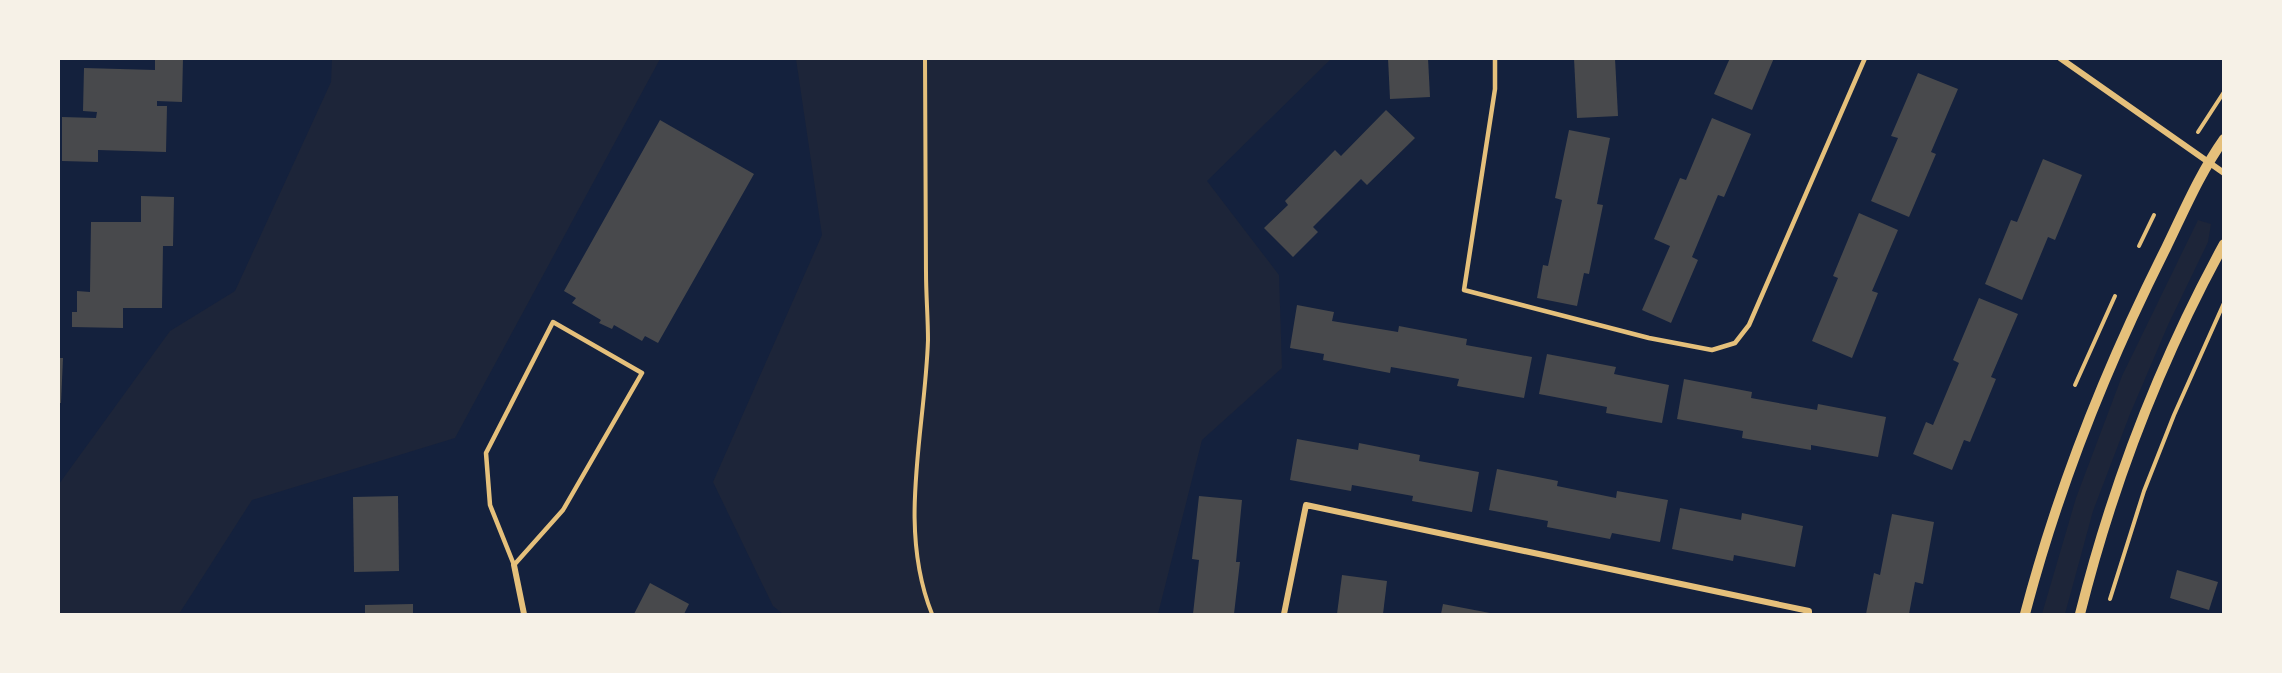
<svg xmlns="http://www.w3.org/2000/svg" width="2282" height="673" font-family="'Open Sans',sans-serif">
  <style>
    .green { fill: #1d2539 }
    .building { fill: #48494c }
    .lines { fill: none; stroke-linecap: round; stroke-linejoin: round }
    .path { stroke: #e5c07b; stroke-width: 4 }
    .service { stroke: #e5c07b; stroke-width: 4.5 }
    .minor { stroke: #e5c07b; stroke-width: 6 }
    .tertiary { stroke: #e5c07b; stroke-width: 10 }
  </style>
  <rect width="100%" height="100%" fill="#14213d"/>
  <!-- green -->
  <g class="green">
    <polygon points="332,59 660,59 455,438 252,500 179,614 59,614 59,484 170,331 235,291 331,82"/>
    <polygon points="796,59 1331,59 1207,181 1279,275 1282,368 1202,440 1158,614 783,614 773,606 713,482 822,235"/>
    <polygon points="2198,220 2211,224 2208,242 2168,325 2130,414 2093,511 2065,614 2042,614 2076,498 2122,376"/>
  </g>
  <!-- building -->
  <g class="building">
    <polygon points="155,58 183,58 182,102 157,101 157,106 167,106 166,152 98,150 98,162 62,161 62,117 96,118 97,112 83,111 84,68 155,70"/>
    <polygon points="1388,58 1428,58 1430,97 1390,99"/>
    <polygon points="1574,58 1615,58 1618,116 1577,118"/>
    <polygon points="1730,58 1774,58 1752,110 1714,94"/>
    <polygon points="1918,73 1958,89 1931,152 1936,154 1909,217 1871,201 1898,138 1891,136"/>
    <polygon points="1386,110 1415,138 1367,185 1361,179 1313,227 1318,232 1293,257 1264,228 1288,205 1285,201 1335,150 1341,156"/>
    <polygon points="1712,118 1751,134 1724,197 1718,195 1692,257 1698,260 1671,323 1642,310 1670,246 1654,239 1680,178 1686,180"/>
    <polygon points="660,120 754,174 658,343 645,336 642,341 614,325 612,329 599,323 601,320 572,303 576,298 564,291"/>
    <polygon points="1569,130 1610,138 1597,204 1603,205 1589,274 1584,273 1577,306 1537,298 1543,265 1548,266 1562,200 1555,198"/>
    <polygon points="2043,159 2082,175 2055,240 2048,237 2022,300 1985,284 2011,220 2017,222"/>
    <polygon points="141,196 174,197 173,246 163,246 162,308 123,308 123,328 72,327 72,312 77,312 77,291 90,292 91,222 141,222"/>
    <polygon points="1859,213 1898,230 1872,291 1878,293 1852,358 1812,341 1838,278 1833,276"/>
    <polygon points="1979,298 2018,314 1991,377 1996,379 1970,442 1964,440 1952,470 1913,454 1926,422 1933,425 1959,363 1953,360"/>
    <polygon points="1297,305 1334,312 1332,321 1398,332 1399,326 1467,339 1466,345 1532,357 1524,398 1457,386 1459,379 1391,367 1390,373 1323,360 1324,354 1290,348"/>
    <polygon points="1547,354 1616,367 1614,374 1669,385 1662,423 1606,413 1607,407 1539,394"/>
    <polygon points="58,358 63,358 61,403 58,403"/>
    <polygon points="1684,379 1752,392 1751,398 1817,410 1818,404 1886,417 1878,457 1811,445 1811,450 1742,438 1743,431 1677,419"/>
    <polygon points="1297,439 1358,450 1359,443 1420,455 1419,461 1479,472 1472,512 1412,501 1413,496 1352,485 1351,491 1290,480"/>
    <polygon points="1497,469 1558,481 1557,486 1616,498 1617,491 1668,500 1660,542 1612,533 1610,539 1547,527 1548,521 1489,510"/>
    <polygon points="398,496 399,571 354,572 353,497"/>
    <polygon points="1199,496 1242,500 1236,562 1240,562 1234,614 1193,614 1199,560 1192,559"/>
    <polygon points="1680,508 1741,520 1742,513 1803,526 1795,567 1734,555 1733,561 1672,549"/>
    <polygon points="1892,514 1934,522 1923,584 1915,582 1909,614 1866,614 1874,573 1880,575"/>
    <polygon points="2177,570 2218,582 2209,610 2170,598"/>
    <polygon points="1342,575 1387,581 1383,614 1337,614"/>
    <polygon points="650,583 689,604 684,614 634,614"/>
    <polygon points="413,604 413,614 365,614 365,605"/>
    <polygon points="1443,604 1490,613 1490,614 1441,614"/>
  </g>
  <g class="lines">
    <!-- path -->
    <g class="path">
      <path d="M 925,58 C 925,130 925,201 926,272 C 926,295 928,318 928,340 C 925,432 897,527 932,614"/>
      <polyline points="2198,132 2224,92"/>
      <polyline points="2139,246 2154,215"/>
      <polyline points="2075,385 2115,296"/>
      <polyline points="2110,599 2144,491 2174,415 2224,303"/>
    </g>
    <!-- service -->
    <g class="service">
      <polyline points="1495,58 1495,89 1464,290 1649,338 1712,350 1735,343 1749,325 1865,58"/>
      <polygon points="553,322 642,373 563,510 514,565 490,505 486,453"/>
    </g>
    <!-- minor -->
    <g class="minor">
      <polyline points="2060,58 2224,173"/>
      <polyline points="514,565 524,614"/>
      <polyline points="1284,614 1306,505 1809,611 1809,614"/>
    </g>
    <!-- tertiary -->
    <g class="tertiary">
      <path d="M 2025,614 C 2058,488 2107,365 2166,248 C 2184,211 2200,173 2224,139"/>
      <path d="M 2080,614 C 2112,486 2160,361 2224,244"/>
    </g>
  </g>
  <!-- border -->
  <rect width="2282" height="673" fill="none" stroke="#f6f1e7" stroke-width="120"/>
</svg>
